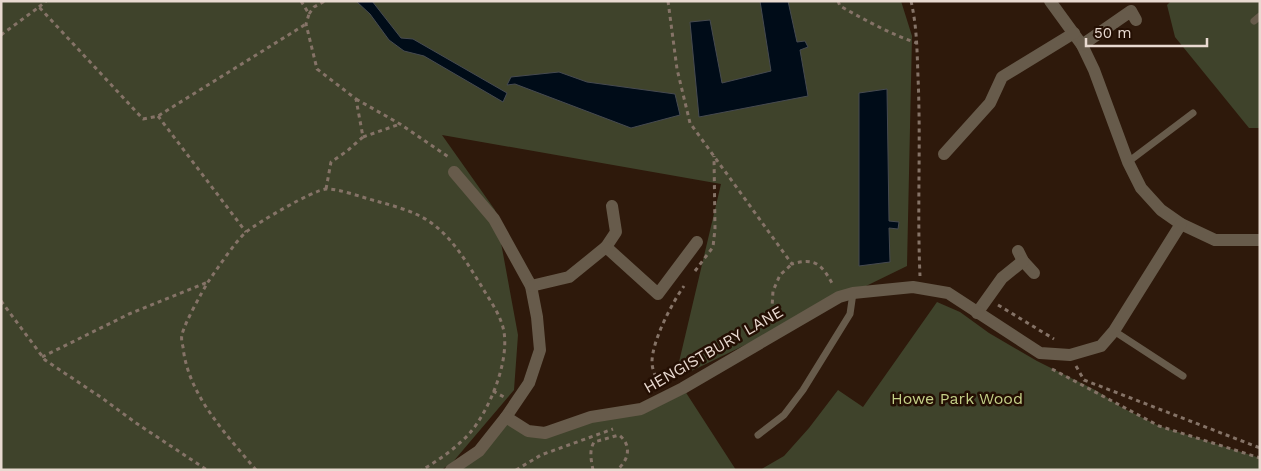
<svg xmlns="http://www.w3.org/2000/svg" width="1261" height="471" font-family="'Work Sans',sans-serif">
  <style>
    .green { fill: #3f432b }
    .water { fill: #000c18; stroke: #464a50 }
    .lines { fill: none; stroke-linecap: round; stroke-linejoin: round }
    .path { stroke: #857367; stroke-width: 3; stroke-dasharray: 4 4; stroke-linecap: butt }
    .lane { stroke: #675b4b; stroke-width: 7 }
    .street { stroke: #675b4b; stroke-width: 12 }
    .labels { text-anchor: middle; stroke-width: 5; stroke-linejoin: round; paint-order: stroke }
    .street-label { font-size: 16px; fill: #e9dad1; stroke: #240f03 }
    .park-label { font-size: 16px; fill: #c4cf87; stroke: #240f03 }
  </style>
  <rect width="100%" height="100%" fill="#2e190b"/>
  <!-- green -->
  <g class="green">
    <polygon points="1,1 901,1 912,36 907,266 675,379 721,184 442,135 495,210 518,335 514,390 452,463 441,470 1,470"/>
    <polygon points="1171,1 1260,1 1260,128 1249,128 1175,37 1167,5"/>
    <polygon points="937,302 960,312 989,333 1037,361 1097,391 1121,407 1159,426 1260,458 1260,470 760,470 784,456 809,428 838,390 863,407"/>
    <polygon points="683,388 736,470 451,470 506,417 528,430 641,409"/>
  </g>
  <!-- water -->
  <g class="water">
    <polygon points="356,1 372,1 401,38 413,39 507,93 503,102 424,56 404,51 389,40 370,14"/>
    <polygon points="760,1 788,1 797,42 805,41 808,47 800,50 808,96 699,117 690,22 710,20 722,83 771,71"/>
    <polygon points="559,72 587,82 675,94 680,115 631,128 515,84 507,85 511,77"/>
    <polygon points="887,89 889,221 899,222 898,229 889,228 890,262 859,266 859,93"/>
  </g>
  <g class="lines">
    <!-- path -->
    <g class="path">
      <polyline points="301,1 309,14 306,24 317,69 356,99 363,137 347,151 331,162 326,189"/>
      <path d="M 668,1 L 677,69 L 690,123 L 792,264 C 816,257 822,265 833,285"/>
      <path d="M 838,1 L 840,6 C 865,20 890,34 917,43"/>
      <path d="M 911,1 C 917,27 917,51 918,77 C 921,144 917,210 920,276"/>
      <polyline points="39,7 46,1"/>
      <polyline points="309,14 314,7 325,1"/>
      <polyline points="1,35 39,7 143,119 158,116 306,24"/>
      <polyline points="356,99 400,124 450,158"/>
      <polyline points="158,116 246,232"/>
      <polyline points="363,137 400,124"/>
      <polyline points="695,271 713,247 715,229 714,156"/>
      <polyline points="1,301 45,360 102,398 136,423 207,470"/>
      <polyline points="998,305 1054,339"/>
      <polyline points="778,318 772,308 773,291 780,275 792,264"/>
      <polyline points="42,357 129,314 208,282"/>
      <polyline points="1076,366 1084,380 1260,448"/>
      <polyline points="1052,369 1159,426 1260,458"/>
      <path d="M 659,384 C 656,377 652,370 652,362 C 652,341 672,303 684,286"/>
      <polyline points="493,391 504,397"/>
      <path d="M 256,470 C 226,434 188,395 183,347 C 182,343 181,338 182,335 C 184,324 202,292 208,282 C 217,269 235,242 246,232 C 259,222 311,191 326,189 C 337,188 364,198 376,201 C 394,206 414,211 430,222 C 453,238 467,263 482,287 C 490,301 501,315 504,332 C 509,363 489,411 469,434 C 456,448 439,460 422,470"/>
      <polyline points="516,470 541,455 613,429"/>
      <path d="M 593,470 C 591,459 589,451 594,442 L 619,435 C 632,445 629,460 617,470"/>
    </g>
    <!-- lane -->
    <g class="lane">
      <polyline points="1254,21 1260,16"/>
      <polyline points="1128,162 1193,113"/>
      <polyline points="1114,331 1183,376"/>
      <polyline points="758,435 784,415 803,390 850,314 853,293"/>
    </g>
    <!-- street -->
    <g class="street">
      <polyline points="1050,1 1082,45 1094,70 1128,162 1141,188 1161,210 1181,224 1215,240 1260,240"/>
      <polyline points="1082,45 1131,11 1136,20"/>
      <polyline points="944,154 990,103 1002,77 1074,33"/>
      <polyline points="454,172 494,219 531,286 537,317 540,350 529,383 506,417"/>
      <polyline points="606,247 616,232 612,206"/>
      <polyline points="1018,251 1023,261 1034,273"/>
      <polyline points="531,286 569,277 606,247 658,294 697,242"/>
      <polyline points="977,313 1002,278 1023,261"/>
      <polyline points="451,470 479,451 506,417 528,431 545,433 591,417 641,409 683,388 839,297 853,293 913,287 948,293 1040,353 1070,355 1101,346 1114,331 1181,224"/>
    </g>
  </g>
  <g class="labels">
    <!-- street labels -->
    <g class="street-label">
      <text transform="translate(713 349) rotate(-30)" y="6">HENGISTBURY LANE</text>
    </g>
    <!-- park labels -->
    <g class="park-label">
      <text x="957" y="404">Howe Park Wood</text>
    </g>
  </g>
  <!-- border -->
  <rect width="1261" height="471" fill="none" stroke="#e9dad1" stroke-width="5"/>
  <!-- scale -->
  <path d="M1086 38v8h121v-8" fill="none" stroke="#e9dad1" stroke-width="2.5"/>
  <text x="1094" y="38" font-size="15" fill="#e9dad1" stroke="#240f03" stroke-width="4" paint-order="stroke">50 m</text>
</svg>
